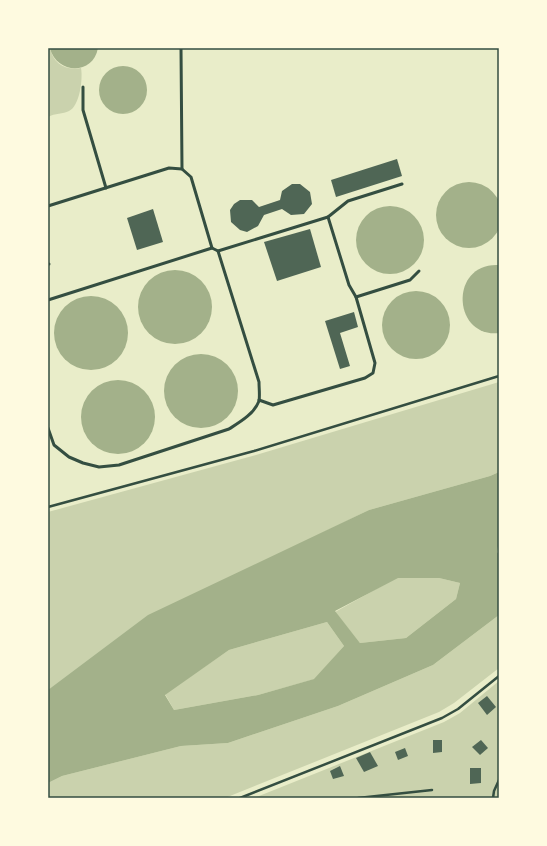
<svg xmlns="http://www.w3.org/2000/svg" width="547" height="846" font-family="'Archivo Narrow',sans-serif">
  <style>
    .green { fill: #cad2ad }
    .water { fill: #a3b18a; fill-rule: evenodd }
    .building { fill: #4f6655 }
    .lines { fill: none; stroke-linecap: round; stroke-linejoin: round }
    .path { stroke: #344e41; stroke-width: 2.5 }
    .service { stroke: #344e41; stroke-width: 3 }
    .neatline { fill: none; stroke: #344e41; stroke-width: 1.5 }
  </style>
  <rect width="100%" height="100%" fill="#e9edc9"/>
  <!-- green -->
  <g class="green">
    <path d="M 48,48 L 50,48 C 53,63 65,71 81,68 C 83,78 80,106 69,111 C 63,114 55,113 48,117 Z"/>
    <polygon points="499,382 499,472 490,476 369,510 269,559 48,690 48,512 256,455"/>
    <polygon points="398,577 439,578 460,583 456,599 406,638 360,643 335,612"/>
    <polygon points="499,615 499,668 454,703 439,712 225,798 48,798 48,783 62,776 181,746 228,743 338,706 433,665"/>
    <polygon points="327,622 344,646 315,679 258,695 174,710 165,694 229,650"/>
    <polygon points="499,681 499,798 254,798 444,722 460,713"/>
  </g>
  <!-- water -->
  <g class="water">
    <path d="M 50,48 L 98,48 C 93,76 56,74 50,48 Z"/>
    <circle cx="123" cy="90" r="24"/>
    <circle cx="469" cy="215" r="33"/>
    <circle cx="390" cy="240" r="34"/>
    <path d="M 499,265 L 499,333 C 452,338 449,262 499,265 Z"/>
    <circle cx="175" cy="307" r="37"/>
    <circle cx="416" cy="325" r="34"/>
    <circle cx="91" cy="333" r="37"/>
    <circle cx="201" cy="391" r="37"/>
    <circle cx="118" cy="417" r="37"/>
    <path d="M 499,472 L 499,540 L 497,552 L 499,555 L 499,615 L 433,665 L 338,706 L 228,743 L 181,746 L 62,776 L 48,783 L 48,690 L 148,615 L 369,510 L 490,476 ZM 398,578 L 439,578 L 460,583 L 456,599 L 406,638 L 360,643 L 335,611 ZM 327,622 L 344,646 L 314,679 L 258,695 L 174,710 L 165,695 L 229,650 Z"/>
  </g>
  <!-- building -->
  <g class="building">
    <polygon points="397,159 402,176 336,197 331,180"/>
    <polygon points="292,184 300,184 310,192 312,204 304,214 291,215 282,209 264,215 258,226 247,232 240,230 231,222 230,210 234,204 240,200 252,200 259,207 280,200 282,191"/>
    <polygon points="153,209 163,242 137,250 127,218"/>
    <polygon points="310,229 321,267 277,281 264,242"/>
    <polygon points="354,312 358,327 340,333 350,366 340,369 325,321"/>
    <polygon points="487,696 496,707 487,715 478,703"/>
    <polygon points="433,740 442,740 442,752 433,753"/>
    <polygon points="481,740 488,748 480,755 472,747"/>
    <polygon points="405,748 408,756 398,760 395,752"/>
    <polygon points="370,752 378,766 364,772 356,758"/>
    <polygon points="340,766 344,776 333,779 330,771"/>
    <polygon points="470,768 481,768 481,783 470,784"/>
  </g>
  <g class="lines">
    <!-- path -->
    <g class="path">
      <polyline points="48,507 254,451 499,376"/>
      <polyline points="240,798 442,718 458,709 499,676"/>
      <polyline points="358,798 432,790"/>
      <polyline points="493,798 494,791 499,780"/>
    </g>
    <!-- service -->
    <g class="service">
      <polyline points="181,48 182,169"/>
      <polyline points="83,87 83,110 106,188"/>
      <polyline points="48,206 169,168 182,169 191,177 212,248 48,300"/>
      <polyline points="218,251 328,217 348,201 402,184"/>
      <polyline points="48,264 49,264"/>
      <polyline points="356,297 410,280 419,271"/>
      <polyline points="259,400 273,405 365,378 373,373 375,363 356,297 349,285 328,217"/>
      <path d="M 48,428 L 54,445 L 69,457 L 83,463 L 99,467 L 119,465 L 229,429 C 240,422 254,414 259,401 C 260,396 259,388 259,382 L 218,251 L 212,248"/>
    </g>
  </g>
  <!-- border -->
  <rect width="547" height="846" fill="none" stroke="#fefae0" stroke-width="98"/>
  <rect x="49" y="49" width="449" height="748" class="neatline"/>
</svg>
